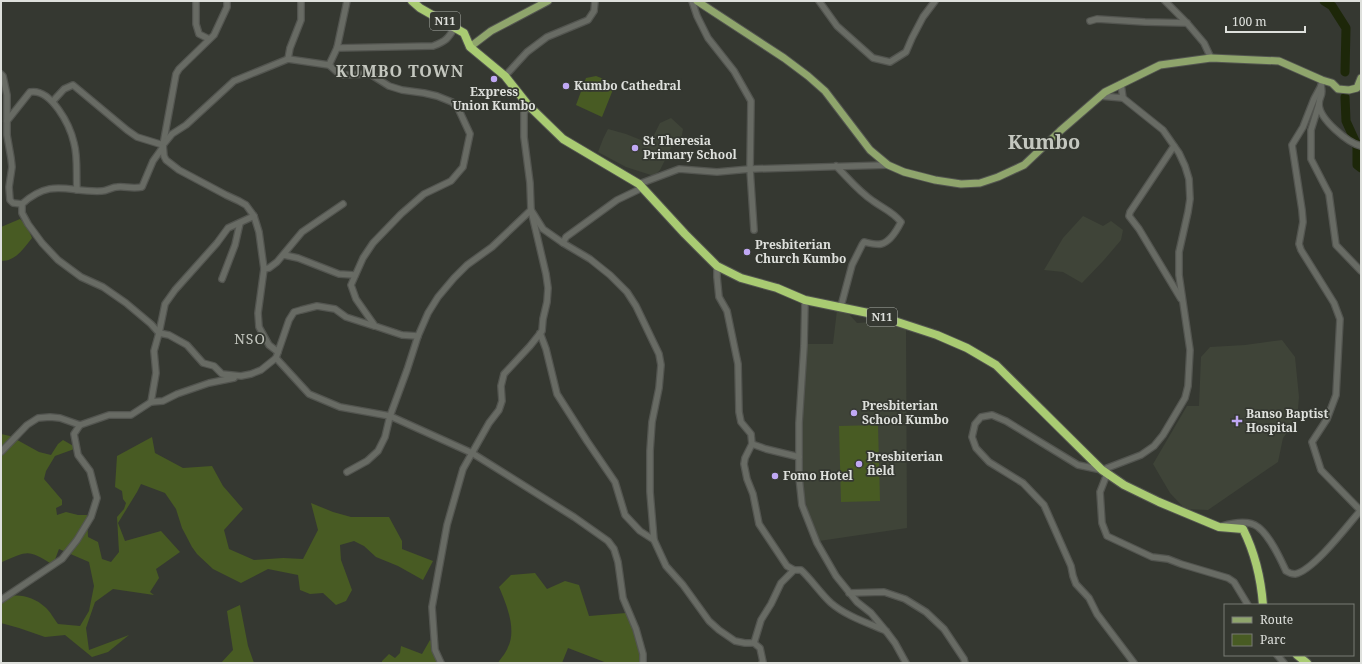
<svg xmlns="http://www.w3.org/2000/svg" width="1362" height="664" font-family="'Noto Serif',serif">
  <style>
    .built { fill: #3f4438 }
    .green { fill: #485b23 }
    .lines { fill: none; stroke-linecap: round; stroke-linejoin: round }
    .river { stroke: #1d2709; stroke-width: 9 }
    .minor-casing { stroke: #535550; stroke-width: 8 }
    .major-casing { stroke: #535550; stroke-width: 9 }
    .highway-casing { stroke: #535550; stroke-width: 10 }
    .minor { stroke: #686b64; stroke-width: 5.5 }
    .major { stroke: #8fa56c; stroke-width: 7 }
    .highway { stroke: #a9cb72; stroke-width: 8 }
    .poi-dot { fill: #c0a8f4; stroke: #353831; stroke-width: 1.5 }
    .labels { text-anchor: middle; stroke-width: 3.5; stroke-linejoin: round; paint-order: stroke }
    .shield { fill: #353831; stroke: #abaea9; stroke-width: 1 }
    .shield-label { font-size: 11px; font-weight: bold; fill: #dee0dc }
    .poi-label { font-size: 12px; font-weight: bold; fill: #dee0dc; stroke: #353831; text-anchor: start }
    .quarter-label { font-size: 14px; letter-spacing: 1px; fill: #c4c7bf; stroke: #353831 }
    .district-label { font-size: 16px; font-weight: bold; letter-spacing: 1px; fill: #c4c7bf; stroke: #353831 }
    .town-label { font-size: 20px; font-weight: bold; fill: #c4c7bf; stroke: #353831 }
  </style>
  <rect width="100%" height="100%" fill="#353831"/>
  <!-- built -->
  <g class="built">
    <polygon points="671,118 683,129 682,135 680,141 673,144 660,170 654,176 626,167 598,152 603,139 608,129 626,134 646,142 653,137 660,123"/>
    <polygon points="1083,216 1103,226 1111,221 1123,230 1121,240 1104,260 1082,283 1063,272 1044,270 1063,238"/>
    <polygon points="837,310 847,312 857,323 872,322 875,320 906,327 907,528 819,541 808,513 802,485 800,440 807,344 833,344"/>
    <polygon points="1282,340 1295,357 1299,397 1298,409 1300,416 1283,438 1278,462 1208,510 1185,509 1170,493 1153,464 1187,406 1199,406 1201,357 1210,347 1245,345"/>
  </g>
  <!-- green -->
  <g class="green">
    <polygon points="596,76 609,81 608,85 614,87 602,117 576,105 586,78"/>
    <path d="M 20,219 L 27,226 L 32,238 C 23,249 16,261 1,261 L 1,227 Z"/>
    <polygon points="878,425 880,501 841,502 839,426"/>
    <path d="M 1,434 L 10,436 L 39,452 L 51,455 L 58,444 L 63,440 L 77,448 L 55,456 L 46,471 L 44,479 L 62,500 L 62,505 L 56,508 L 57,515 L 66,512 L 78,515 L 87,515 L 88,537 L 98,542 L 102,559 L 111,562 L 119,552 L 117,517 L 124,509 L 126,503 L 123,499 L 122,491 L 115,487 L 117,456 L 152,437 L 155,453 L 183,468 L 212,466 L 223,486 L 243,509 L 224,530 L 229,549 L 254,560 L 283,558 L 303,559 L 318,530 L 311,503 L 333,512 L 351,517 L 389,517 L 402,541 L 402,549 L 433,561 L 423,580 L 398,566 L 376,557 L 364,546 L 354,541 L 340,545 L 341,560 L 352,590 L 346,601 L 336,605 L 323,593 L 310,594 L 300,590 L 298,575 L 268,569 L 241,583 L 213,569 L 197,554 L 192,547 L 182,528 L 176,509 L 165,493 L 141,484 L 137,492 L 118,523 L 125,541 L 161,531 L 180,552 L 156,569 L 159,578 L 150,592 L 154,595 L 113,589 L 95,602 L 86,628 L 89,650 L 129,635 L 108,652 L 92,657 L 65,635 L 45,637 L 19,628 L 1,623 L 1,599 C 15,592 33,596 45,607 C 50,611 54,619 58,624 L 80,626 L 89,611 L 94,586 L 89,562 L 59,549 L 53,565 C 27,549 29,551 2,562 L 1,560 Z"/>
    <path d="M 535,573 L 547,589 L 565,581 L 579,585 L 589,616 L 626,613 L 633,629 L 646,653 L 646,663 L 607,663 L 568,648 L 562,663 L 498,663 C 501,658 506,653 508,647 C 517,629 506,603 499,587 L 511,575 Z"/>
    <polygon points="240,605 248,646 254,663 221,663 233,650 227,611"/>
    <polygon points="430,640 445,663 382,663 382,661 389,654 395,658 400,653 401,646 422,654"/>
  </g>
  <g class="lines">
    <!-- river -->
    <g class="river">
      <polyline points="1324,1 1332,6 1346,28 1345,72"/>
      <polyline points="1345,97 1346,121 1357,145 1357,165 1361,168"/>
    </g>
    <defs>
      <g id="minor">
        <polyline points="196,1 196,24 199,34 209,39"/>
        <polyline points="227,1 227,7 214,35 179,69 176,74 163,145 164,156 166,160 179,170 226,195 239,201 246,205 254,216 259,232 264,269 258,313 259,327 269,345 278,352 276,358 309,394 340,407 390,416 472,453 574,517 608,541 614,549 618,562 623,598 636,629 643,654 643,663"/>
        <polyline points="692,1 697,16 708,38 734,71 751,101 750,169 754,230"/>
        <polyline points="819,1 837,26 873,58 890,62 906,52 912,38 923,17 935,1"/>
        <polyline points="1165,1 1187,23 1204,43 1211,58"/>
        <polyline points="1090,21 1097,19 1145,22 1187,23"/>
        <path d="M 337,48 L 433,46 C 446,41 448,39 455,27"/>
        <polyline points="288,59 290,48 301,20 301,1"/>
        <polyline points="329,65 337,48 347,1"/>
        <polyline points="1,74 3,76 7,95 7,135 11,158 12,167 9,187 10,200 13,203 22,204"/>
        <polyline points="505,76 527,52 547,37 588,20 594,11 595,1"/>
        <polyline points="1322,80 1321,86 1314,99 1303,127 1292,145 1302,210 1303,222 1299,244 1301,250 1334,303 1340,319 1336,395 1327,419 1312,442 1321,470 1361,511"/>
        <polyline points="1121,84 1123,98"/>
        <path d="M 1321,86 C 1324,96 1319,96 1319,104 C 1319,119 1348,143 1361,146"/>
        <polyline points="1100,96 1123,98 1163,130 1179,153 1185,166 1189,179 1190,199 1188,212 1179,252 1179,275 1190,350 1188,386 1185,398 1163,435 1154,446 1141,455 1102,470 1078,465 1006,421 992,415 981,417 975,424 972,437 976,448 989,462 1023,483 1044,505 1071,566 1073,576 1076,584 1089,598 1097,614 1134,663"/>
        <polyline points="53,101 64,89 73,85 127,130 137,137 163,145 172,134 186,125 234,81 288,59 329,65 337,72 343,75 370,74 389,86 402,90 424,93 437,96 452,102 458,108 470,134 463,167 451,181 424,194 401,214 373,243 363,258 351,285 356,299 375,326 402,335 418,336"/>
        <polyline points="1319,104 1311,130 1311,159 1329,194 1336,245 1361,271"/>
        <path d="M 7,121 L 30,92 C 51,88 70,125 74,143 C 78,157 76,174 77,190"/>
        <polyline points="1174,146 1130,212 1129,216 1139,229 1181,299"/>
        <path d="M 163,147 L 153,161 L 142,187 C 131,189 126,186 117,187 C 112,187 107,191 102,191 C 69,193 52,177 22,204 L 22,213 L 28,224 L 42,243 L 58,260 L 81,277 L 103,287 L 126,303 L 151,324 L 159,333 L 169,335 L 187,345 L 203,363 L 214,366 L 222,374 L 241,376 L 251,374 L 261,370 L 276,358"/>
        <path d="M 836,166 C 848,178 859,192 873,201 C 884,209 892,211 901,222 C 897,230 890,242 881,244 C 876,245 869,243 864,242 L 862,245 L 852,265 L 841,306"/>
        <polyline points="639,184 679,169 717,172 750,169 888,165"/>
        <polyline points="563,243 566,237 617,200 642,188"/>
        <polyline points="284,255 298,258 339,274 355,275"/>
        <path d="M 717,266 L 717,277 L 719,297 L 727,311 L 738,364 L 739,412 L 741,422 L 751,434 L 752,444 L 745,458 L 744,464 L 747,479 L 753,494 L 759,524 L 787,566 L 794,570 L 801,570 C 812,580 820,593 831,603 C 846,616 868,623 886,631"/>
        <polyline points="264,269 269,268 277,262 302,232 343,204"/>
        <polyline points="222,279 235,245 240,223"/>
        <polyline points="805,300 804,346 799,423 799,477 802,505 817,543 836,576 857,602 871,613 886,631 895,643 906,663"/>
        <polyline points="540,333 546,349 557,394 587,441 615,482 625,515 640,531 654,540"/>
        <polyline points="278,352 289,320 294,312 301,310 317,306 335,309 346,317 374,326"/>
        <polyline points="151,402 156,373 154,351 159,333 165,304 175,290 217,243 228,228 254,216"/>
        <polyline points="752,444 766,449 799,457"/>
        <polyline points="1,452 27,425 38,418 50,417 60,418 80,425 109,415 131,415 151,402 163,401 177,394 209,383 234,378"/>
        <polyline points="347,472 367,461 378,451 385,437 390,416 407,370 418,336 428,313 438,297 454,278 467,265 492,247 531,210 543,229 563,243 590,259 610,275 627,292 636,306 659,354 661,365 659,388 652,422 650,451 650,492 654,540 666,566 683,585 709,621 719,630 735,641 745,643 754,643 760,648 763,662 762,663"/>
        <polyline points="1107,474 1100,492 1102,523 1107,536 1152,557 1168,559 1181,564 1228,578 1234,582 1248,605"/>
        <path d="M 1222,526 C 1232,523 1248,519 1258,527 C 1270,536 1280,558 1286,571 C 1289,573 1292,574 1295,574 C 1313,571 1348,525 1360,511"/>
        <polyline points="849,593 884,592 905,599 926,612 944,629 964,659 965,663"/>
        <polyline points="1,600 62,559 77,540 91,517 97,498 90,471 78,455 74,434 80,425"/>
        <polyline points="754,643 761,620 771,604 781,583 794,570"/>
        <polyline points="1277,655 1284,663"/>
        <polyline points="441,663 435,650 432,607 447,525 463,469 489,423 499,410 502,401 501,386 504,374 530,346 542,331 543,319 547,302 548,288 546,274 531,210 530,183 524,137 524,113 528,105"/>
      </g>
      <g id="major">
        <polyline points="697,1 784,58 808,76 825,91 870,150 888,165 904,172 935,180 961,184 980,183 998,177 1024,165 1060,131 1105,92 1160,65 1211,58 1279,61 1322,80 1332,83 1338,89 1349,90 1357,88 1361,78"/>
        <polyline points="470,47 491,31 548,1"/>
      </g>
      <g id="highway">
        <path d="M 412,1 L 420,8 L 464,33 L 470,47 L 505,76 L 528,105 L 563,139 L 639,184 L 685,234 L 717,266 L 741,278 L 777,288 L 805,300 L 873,314 L 937,335 L 967,348 L 996,365 L 1102,470 L 1124,485 L 1159,502 L 1219,527 L 1243,529 C 1255,553 1261,579 1263,605"/>
        <polyline points="1297,655 1307,663"/>
      </g>
    </defs>
    <!-- minor casing -->
    <use href="#minor" class="minor-casing"/>
    <!-- major casing -->
    <use href="#major" class="major-casing"/>
    <!-- highway casing -->
    <use href="#highway" class="highway-casing"/>
    <!-- minor -->
    <use href="#minor" class="minor"/>
    <!-- major -->
    <use href="#major" class="major"/>
    <!-- highway -->
    <use href="#highway" class="highway"/>
  </g>
  <!-- markers -->
  <g class="poi-dot">
    <circle cx="494" cy="79" r="4"/>
    <circle cx="566" cy="86" r="4"/>
    <circle cx="635" cy="148" r="4"/>
    <circle cx="747" cy="252" r="4"/>
    <circle cx="854" cy="413" r="4"/>
    <path d="M1235 415h4v4h4v4h-4v4h-4v-4h-4v-4h4z"/>
    <circle cx="859" cy="464" r="4"/>
    <circle cx="775" cy="476" r="4"/>
  </g>
  <g class="labels">
    <!-- shield labels -->
    <g class="shield">
      <rect x="430" y="12" width="30" height="18" rx="3"/>
      <rect x="867" y="308" width="30" height="18" rx="3"/>
    </g>
    <g class="shield-label">
      <text x="445" y="25">N11</text>
      <text x="882" y="321">N11</text>
    </g>
    <!-- poi labels -->
    <g class="poi-label">
      <text x="574" y="90">Kumbo Cathedral</text>
      <text x="494" y="96" text-anchor="middle">Express<tspan x="494" dy="14">Union Kumbo</tspan></text>
      <text x="643" y="145">St Theresia<tspan x="643" dy="14">Primary School</tspan></text>
      <text x="755" y="249">Presbiterian<tspan x="755" dy="14">Church Kumbo</tspan></text>
      <text x="862" y="410">Presbiterian<tspan x="862" dy="14">School Kumbo</tspan></text>
      <text x="1246" y="418">Banso Baptist<tspan x="1246" dy="14">Hospital</tspan></text>
      <text x="867" y="461">Presbiterian<tspan x="867" dy="14">field</tspan></text>
      <text x="783" y="480">Fomo Hotel</text>
    </g>
    <!-- quarter labels -->
    <g class="quarter-label">
      <text x="250" y="344">NSO</text>
    </g>
    <!-- district labels -->
    <g class="district-label">
      <text x="400" y="77">KUMBO TOWN</text>
    </g>
    <!-- town labels -->
    <g class="town-label">
      <text x="1044" y="149">Kumbo</text>
    </g>
  </g>
  <!-- border -->
  <rect width="1362" height="664" fill="none" stroke="#dee0dc" stroke-width="4"/>
  <!-- legend -->
  <rect x="1224" y="604" width="130" height="52" fill="#353831" stroke="#797b75"/>
  <rect x="1232" y="617" width="20" height="6" fill="#8fa56c" stroke="#797b75"/>
  <text x="1260" y="624" font-size="12" fill="#dee0dc">Route</text>
  <rect x="1232" y="634" width="20" height="12" fill="#485b23" stroke="#797b75"/>
  <text x="1260" y="644" font-size="12" fill="#dee0dc">Parc</text>
  <!-- scale -->
  <path d="M1226 26v6h79v-6" fill="none" stroke="#dee0dc" stroke-width="2"/>
  <text x="1232" y="26" font-size="12" fill="#dee0dc" stroke="#353831" stroke-width="3" paint-order="stroke">100 m</text>
</svg>
